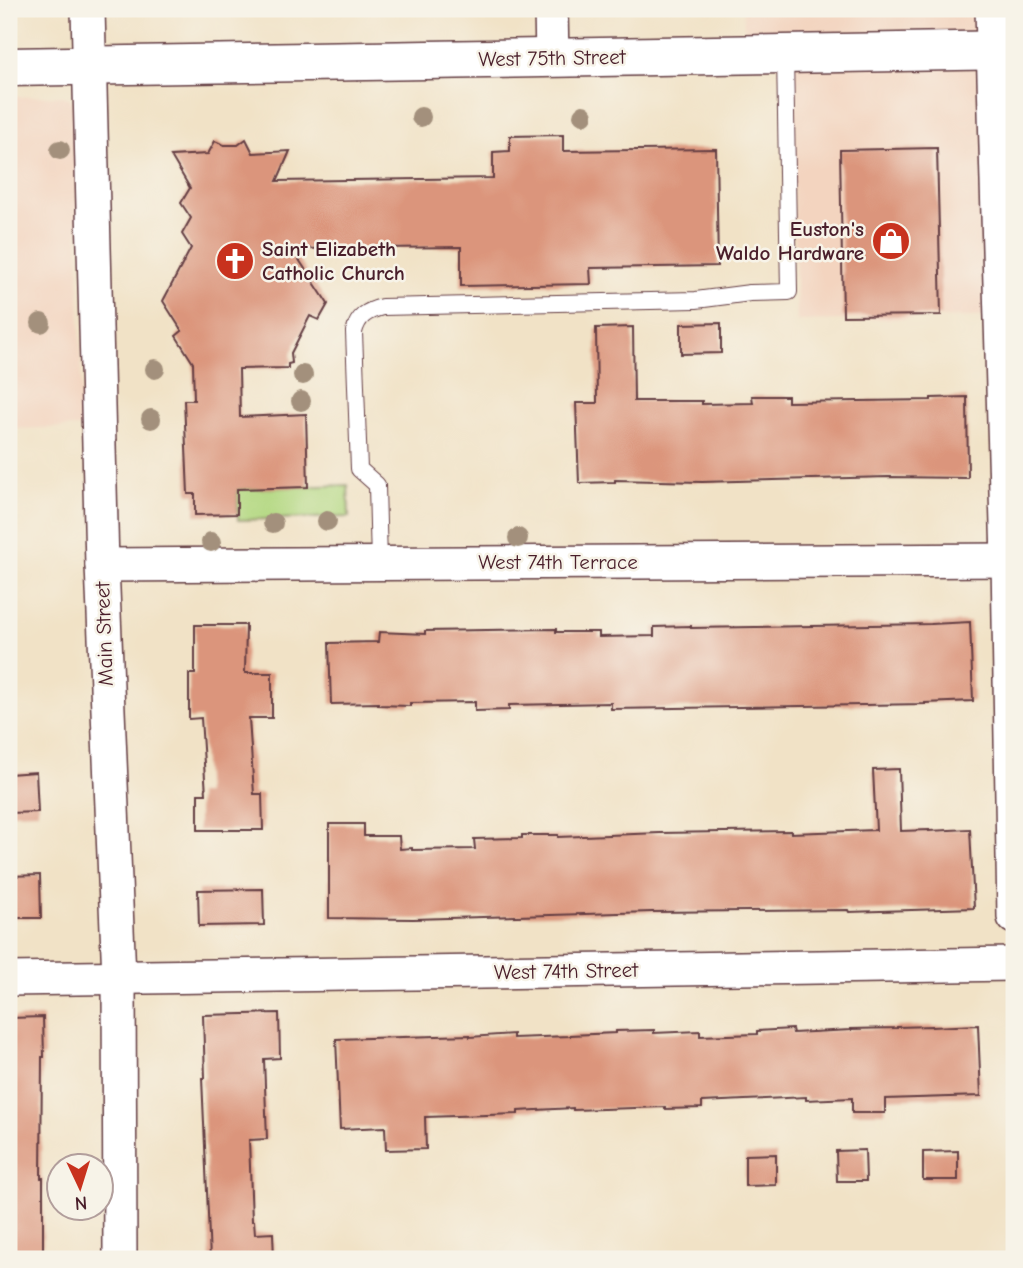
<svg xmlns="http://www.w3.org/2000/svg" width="1023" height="1268" font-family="'Comic Neue',sans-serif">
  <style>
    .built { fill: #f3d4bf }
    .green { fill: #b3d881; stroke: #7e7c56; stroke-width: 2 }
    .building { fill: #db957b }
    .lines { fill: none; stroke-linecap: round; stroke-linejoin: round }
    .lane-casing { stroke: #633c42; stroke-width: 18 }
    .street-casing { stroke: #633c42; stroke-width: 36 }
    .secondary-casing { stroke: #633c42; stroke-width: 41 }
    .lane { stroke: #fff; stroke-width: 16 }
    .street { stroke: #fff; stroke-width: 33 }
    .secondary { stroke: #fff; stroke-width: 38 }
    .tree { fill: #a3907c }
    .labels { text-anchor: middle; stroke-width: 5; stroke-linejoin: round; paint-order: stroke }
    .street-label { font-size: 21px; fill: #4a1f2b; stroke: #f7f3e8 }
    .poi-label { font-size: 21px; font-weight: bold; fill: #4a1f2b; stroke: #f7f3e8; text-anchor: end }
  </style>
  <rect width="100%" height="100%" fill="#f7f3e8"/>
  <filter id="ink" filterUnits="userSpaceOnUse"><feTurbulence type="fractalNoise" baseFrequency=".0143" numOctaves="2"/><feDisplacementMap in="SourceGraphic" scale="14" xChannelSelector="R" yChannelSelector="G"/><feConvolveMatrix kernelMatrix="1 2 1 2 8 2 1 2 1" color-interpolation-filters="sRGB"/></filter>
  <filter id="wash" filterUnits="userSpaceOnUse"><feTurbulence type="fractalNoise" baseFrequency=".00686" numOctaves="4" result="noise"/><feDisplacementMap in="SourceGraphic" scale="28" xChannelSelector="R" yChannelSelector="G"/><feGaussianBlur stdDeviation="1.57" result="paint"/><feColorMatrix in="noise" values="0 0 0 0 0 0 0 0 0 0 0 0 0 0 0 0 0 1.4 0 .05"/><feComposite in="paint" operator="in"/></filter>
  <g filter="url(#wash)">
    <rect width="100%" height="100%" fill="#f1e2c6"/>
    <!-- built -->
    <g class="built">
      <polygon points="743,9 1014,9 1014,316 797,321 791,80 744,28"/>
      <polygon points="62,96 68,98 75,106 82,427 9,429 9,97"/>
    </g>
    <!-- green -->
    <polygon class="green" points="348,485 349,517 238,520 237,489"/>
    <g id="blocks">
      <!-- building -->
      <g class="building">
        <polygon points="563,135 563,151 716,149 718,266 590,268 591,284 461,286 461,247 292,249 328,304 319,320 310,316 291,353 292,363 288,364 288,368 239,369 240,417 306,414 308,487 237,489 237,514 195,515 195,494 188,494 184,400 194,400 193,363 176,336 182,331 163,301 191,248 182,234 191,218 181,203 190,188 171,156 208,154 215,141 224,145 238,145 246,139 253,153 290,151 277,181 493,178 493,152 510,151 510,136"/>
        <polygon points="937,148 941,315 843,316 840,150"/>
        <polygon points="721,323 721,353 681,354 681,324"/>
        <polygon points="633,327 634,401 702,401 702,404 753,403 752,396 788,396 788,402 931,400 931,398 967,397 968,478 888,477 702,482 615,480 615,482 579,483 576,403 597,403 596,328"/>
        <polygon points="970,622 973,701 925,703 925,704 611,709 611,703 509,705 509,710 475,711 475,702 410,703 410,706 378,705 378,703 331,704 329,643 378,642 379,632 425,634 425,631 556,629 556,632 599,632 599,637 654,636 654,627 691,626 691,628 931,624"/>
        <polygon points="195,625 246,625 245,673 272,673 272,718 249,718 254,794 262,794 263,830 198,830 198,794 206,794 201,718 189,719 189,674 195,674"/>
        <polygon points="899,769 901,831 929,830 929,831 970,829 974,908 849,912 848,910 652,912 413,919 329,918 329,824 364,824 364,836 399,836 400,849 412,848 412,850 475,849 474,839 522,838 522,835 558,835 558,837 660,833 791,831 791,833 876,830 873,770"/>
        <polygon points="36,772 38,812 9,813 9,774"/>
        <polygon points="40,875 41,918 9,918 9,876"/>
        <polygon points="263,889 264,925 199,926 198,890"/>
        <polygon points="279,1013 280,1058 264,1059 267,1139 249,1140 252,1221 254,1221 255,1234 273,1233 274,1259 210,1259 202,1078 205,1078 203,1015"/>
        <polygon points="43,1017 44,1057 42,1057 41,1178 43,1178 43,1259 9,1259 9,1018"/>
        <polygon points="978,1025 981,1096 885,1099 885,1113 852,1113 852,1098 806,1100 806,1097 702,1102 702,1108 665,1109 665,1107 573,1110 573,1108 518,1111 518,1114 425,1117 426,1149 386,1150 385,1127 340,1129 336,1039 470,1035 470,1037 513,1034 513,1038 570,1036 570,1035 616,1033 616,1031 654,1030 654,1033 700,1031 700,1036 757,1034 757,1031 792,1029 793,1033 851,1030 851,1029 897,1028 897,1027 932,1026 932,1027"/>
        <polygon points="865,1150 866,1181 837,1181 836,1151"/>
        <polygon points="958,1151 958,1180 923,1180 923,1152"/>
        <polygon points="776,1154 776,1185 745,1186 745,1155"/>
      </g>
    </g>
  </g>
  <g filter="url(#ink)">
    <use href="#blocks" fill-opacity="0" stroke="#633c42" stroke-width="2"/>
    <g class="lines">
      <defs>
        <path id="lane" d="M 379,563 L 377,485 L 359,469 L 354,332 C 358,316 367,311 382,307 L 696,300 L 750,293 L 789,292 L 785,54"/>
        <g id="street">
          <polyline points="88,9 102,565 119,977 120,1259"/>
          <polyline points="551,9 552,58"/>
          <polyline points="992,9 1008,560 1014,917"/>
          <polyline points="102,565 1014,560"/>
          <polyline points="9,979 1014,964"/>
        </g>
        <polyline id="secondary" points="9,67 1014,50"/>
      </defs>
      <!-- lane casing -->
      <use href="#lane" class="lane-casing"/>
      <!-- street casing -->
      <use href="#street" class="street-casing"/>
      <!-- secondary casing -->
      <use href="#secondary" class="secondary-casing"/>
      <!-- lane -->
      <use href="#lane" class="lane"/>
      <!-- street -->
      <use href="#street" class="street"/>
      <!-- secondary -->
      <use href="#secondary" class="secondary"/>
    </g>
    <!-- trees -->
    <g class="tree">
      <circle cx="583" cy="115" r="10"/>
      <circle cx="421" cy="117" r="10"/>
      <circle cx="60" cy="150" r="10"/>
      <circle cx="41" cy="323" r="10"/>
      <circle cx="155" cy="369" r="10"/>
      <circle cx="303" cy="375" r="10"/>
      <circle cx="301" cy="401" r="10"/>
      <circle cx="151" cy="419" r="10"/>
      <circle cx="327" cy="521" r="10"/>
      <circle cx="273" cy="523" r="10"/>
      <circle cx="518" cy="538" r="10"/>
      <circle cx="211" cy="542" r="10"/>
    </g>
  </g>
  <!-- icons -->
  <defs>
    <symbol id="shop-disc" viewBox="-11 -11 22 22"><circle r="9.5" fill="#c8321e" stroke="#f7f3e8"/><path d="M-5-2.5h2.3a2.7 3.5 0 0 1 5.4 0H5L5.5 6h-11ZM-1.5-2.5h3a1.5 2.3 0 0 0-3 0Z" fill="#fff"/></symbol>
    <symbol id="church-disc" viewBox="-11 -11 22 22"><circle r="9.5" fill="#c8321e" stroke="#f7f3e8"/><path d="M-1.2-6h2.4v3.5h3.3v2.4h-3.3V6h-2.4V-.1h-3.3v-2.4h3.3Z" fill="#fff"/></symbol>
  </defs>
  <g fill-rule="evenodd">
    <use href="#shop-disc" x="869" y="219" width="44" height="44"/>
    <use href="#church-disc" x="213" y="239" width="44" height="44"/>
  </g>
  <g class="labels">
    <!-- street labels -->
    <g class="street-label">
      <text transform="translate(552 58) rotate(-1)" y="7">West 75th Street</text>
      <text x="558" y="569">West 74th Terrace</text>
      <text transform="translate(104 634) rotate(-92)" y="7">Main Street</text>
      <text transform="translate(566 971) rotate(-1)" y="7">West 74th Street</text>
    </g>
    <!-- poi labels -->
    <g class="poi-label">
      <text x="864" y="236">Euston's<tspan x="864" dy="24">Waldo Hardware</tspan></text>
      <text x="262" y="256" text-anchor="start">Saint Elizabeth<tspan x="262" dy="24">Catholic Church</tspan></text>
    </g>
  </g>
  <!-- margin -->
  <rect width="1023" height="1268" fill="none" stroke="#f7f3e8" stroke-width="35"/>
  <!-- north arrow -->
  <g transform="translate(80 1187) rotate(176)"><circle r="33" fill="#f7f3e8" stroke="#b29e9c" stroke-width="2"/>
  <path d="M0-5L12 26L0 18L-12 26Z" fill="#c8321e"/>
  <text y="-10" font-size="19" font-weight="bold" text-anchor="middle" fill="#4a1f2b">N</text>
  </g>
</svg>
